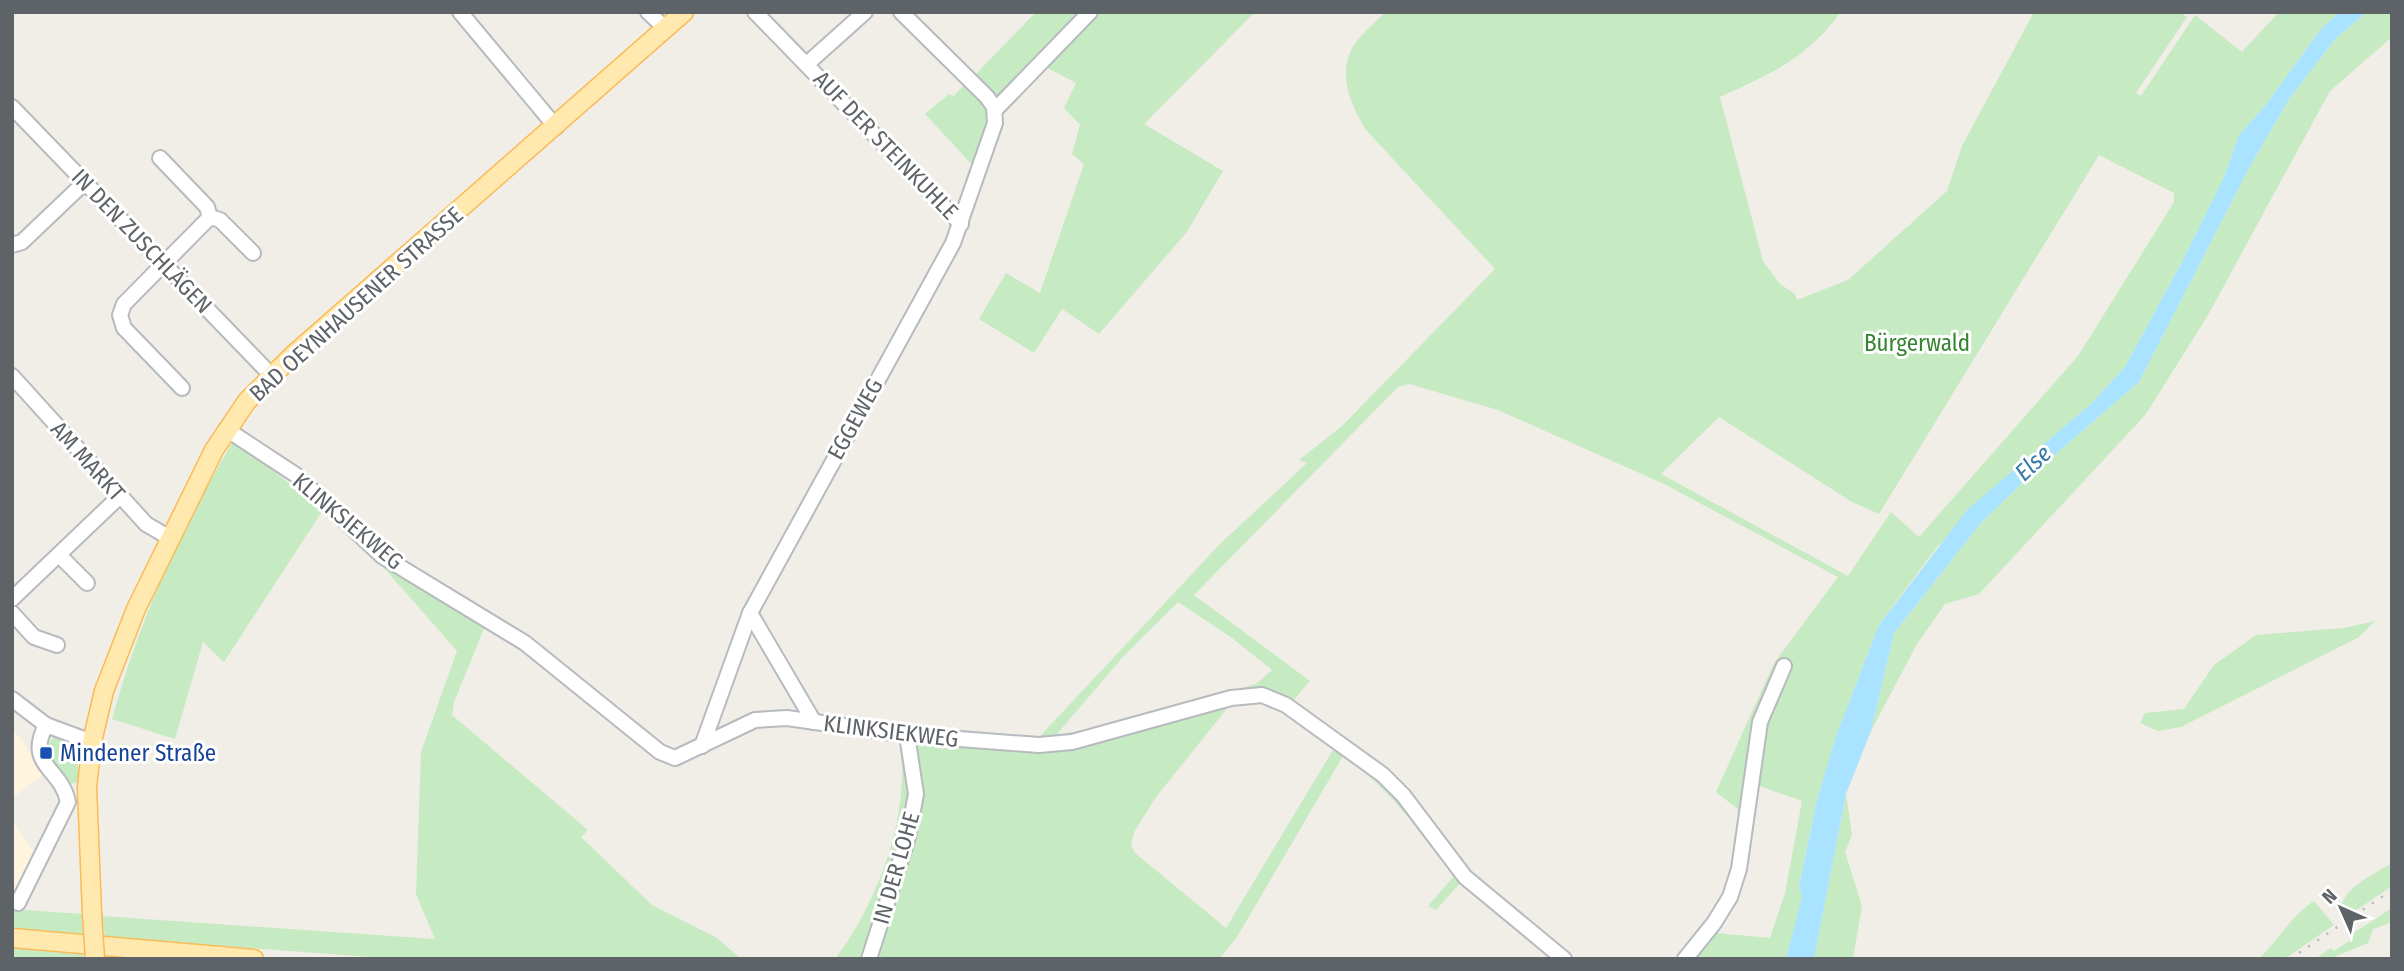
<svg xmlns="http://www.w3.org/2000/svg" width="2404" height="971" font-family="'Fira Sans Condensed',sans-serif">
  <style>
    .commercial { fill: #fff4de }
    .green { fill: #c6eac2; fill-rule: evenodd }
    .water { fill: #a9e3ff }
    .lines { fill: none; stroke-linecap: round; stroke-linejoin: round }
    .minor-casing { stroke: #b7babe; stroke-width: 18 }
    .major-casing { stroke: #fabb57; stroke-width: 21 }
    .minor { stroke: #fff; stroke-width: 14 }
    .major { stroke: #ffe9ae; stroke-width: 18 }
    .rail { stroke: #b5b6b7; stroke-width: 2.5; stroke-dasharray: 2 9; stroke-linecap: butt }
    .major-bridge-casing { stroke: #fabb57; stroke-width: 21; stroke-linecap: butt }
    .major-bridge { stroke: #ffe9ae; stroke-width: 18 }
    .transit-dot { fill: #1a4fb4; stroke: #fff; stroke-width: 2.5 }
    .labels { text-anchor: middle; stroke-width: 6; stroke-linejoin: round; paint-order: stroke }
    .street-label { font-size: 23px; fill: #5e6368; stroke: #fff }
    .park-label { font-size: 23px; fill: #358530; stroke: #fff }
    .transit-label { font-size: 23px; fill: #164399; stroke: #fff; text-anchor: start }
    .water-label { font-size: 24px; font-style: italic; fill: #387aa6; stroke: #fff }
  </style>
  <rect width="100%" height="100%" fill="#f1eee7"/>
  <!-- commercial -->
  <g class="commercial">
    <polygon points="12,727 45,773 12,798"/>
    <polygon points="12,820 35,853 12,899"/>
  </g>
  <!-- green -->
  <g class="green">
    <polygon points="1036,12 1255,12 1144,124 1223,171 1186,233 1099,334 1062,309 1034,353 979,319 1006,273 1040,293 1084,164 1072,154 1080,125 1064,108 1076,83 1044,66 1002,112 975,75"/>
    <path d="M 1385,12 L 1841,12 C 1804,61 1773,72 1720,97 L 1763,261 L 1780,284 L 1795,294 L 1797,300 L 1848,280 L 1947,191 L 1962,146 L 2034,12 L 2179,12 L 2187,17 L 2136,93 L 2141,96 L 2195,15 L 2242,52 L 2279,12 L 2340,12 L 2321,29 L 2265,106 L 2239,135 L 2224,177 L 2183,260 L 2125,367 L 2092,403 L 2037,450 L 1936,548 L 1879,625 L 1836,736 L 1817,800 L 1799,885 L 1803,897 L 1786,959 L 1695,959 L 1716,933 L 1770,938 L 1785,893 L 1802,801 L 1754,784 L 1745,815 L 1716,792 L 1774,663 L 1838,577 L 1664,484 L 1498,410 L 1409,384 L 1398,387 L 1194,595 L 1310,681 L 1290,704 L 1273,696 L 1265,706 L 1251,699 L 1233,701 L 1156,797 L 1134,832 L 1131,846 L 1135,853 L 1226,928 L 1339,740 L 1385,774 L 1461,882 L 1436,910 L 1428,906 L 1454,876 C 1417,829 1393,791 1343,756 L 1237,937 L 1219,959 L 835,959 C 877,904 911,814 900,745 L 932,741 L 1027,750 L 1221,543 L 1307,463 L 1299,460 L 1342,426 L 1495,269 L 1366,130 C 1352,107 1338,78 1351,50 C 1357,37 1375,23 1385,12 ZM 2099,155 L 2174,193 L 2174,202 L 2078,356 L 1919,537 L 1891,512 L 1848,576 L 1661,474 L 1719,417 L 1852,502 L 1879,514 ZM 1178,602 L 1232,638 L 1272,670 L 1256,684 L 1082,731 L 1057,734 L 1122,658 Z"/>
    <polygon points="2367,12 2392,12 2392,37 2330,91 2208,315 2146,414 1979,594 1945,604 1917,644 1871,731 1894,633 1981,523 2020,485 2139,382 2248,170 2289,99 2336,38"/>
    <polygon points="965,84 992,110 977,170 925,114 949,94 954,96"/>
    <path d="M 234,440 L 323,510 L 224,662 L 203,642 L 175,739 L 112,719 C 139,621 181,527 234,440 Z"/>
    <polygon points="378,561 485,626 454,702 452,715 588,830 581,837 652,905 717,938 741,959 397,959 105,937 102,916 435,939 416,894 421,752 457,651"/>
    <polygon points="2375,621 2359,637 2181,727 2158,731 2140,723 2145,713 2184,709 2214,665 2256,635 2344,628"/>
    <path d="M 54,736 C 76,747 79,758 79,782 L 71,784 L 50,759 L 48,745 Z"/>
    <polygon points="1846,794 1852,835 1845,852 1862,906 1853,959 1814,959"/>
    <path d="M 2392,863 L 2392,886 L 2342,920 C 2333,892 2371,876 2392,863 Z"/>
    <path d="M 2314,901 L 2334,925 L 2284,959 L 2259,959 C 2279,939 2291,916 2314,901 Z"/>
    <polygon points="2392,908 2392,922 2373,929 2368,943 2329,959 2315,959 2331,948 2334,951 2351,940 2352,934"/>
    <polygon points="12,909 82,914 83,939 12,927"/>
    <polygon points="12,948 83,955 84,959 12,959"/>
  </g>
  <!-- water -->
  <polygon class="water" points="2340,12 2367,12 2336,38 2289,99 2248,170 2139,382 2020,485 1981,523 1894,633 1871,731 1846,794 1814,959 1786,959 1802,897 1799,886 1817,800 1836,736 1879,625 1967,510 2092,403 2125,367 2183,260 2224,177 2239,135 2265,106 2321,29"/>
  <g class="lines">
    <defs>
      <g id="minor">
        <polyline points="460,12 556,127"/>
        <polyline points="648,12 666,29"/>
        <polyline points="755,12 961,224"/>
        <polyline points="808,63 865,12"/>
        <polyline points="12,107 271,375"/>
        <polyline points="995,110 1090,12"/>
        <polyline points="160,158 207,207 210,217 220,220 253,253"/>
        <polyline points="12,245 22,242 85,182"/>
        <polyline points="12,376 146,524 170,538"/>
        <polyline points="182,388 124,328 120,315 124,304 210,217"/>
        <polyline points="226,429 296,475 382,556 525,643 660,752 675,758 755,720 787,718 907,735 1039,745 1072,742 1231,698 1262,695 1286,705 1383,775 1403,795 1465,877 1564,959"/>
        <polyline points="59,555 87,583"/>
        <polyline points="12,599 120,496"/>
        <polyline points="12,613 34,637 57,645"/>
        <polyline points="750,613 814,722"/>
        <polyline points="12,699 46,725 92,742"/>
        <polyline points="702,746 750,613 953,243 995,123 994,107 987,97 901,12"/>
        <path d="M 18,903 L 68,802 C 61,767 25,766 46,725"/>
        <polyline points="869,959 908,837 916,794 907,735"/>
        <polyline points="1685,959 1714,923 1730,897 1739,869 1760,722 1784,666"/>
      </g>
      <g id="major">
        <polyline points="92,914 87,787 92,742 104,691 136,609 214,450 247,401 292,356 684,12"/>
        <polyline points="12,938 254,959"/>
      </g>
    </defs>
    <!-- minor casing -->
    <use href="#minor" class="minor-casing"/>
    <!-- major casing -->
    <use href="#major" class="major-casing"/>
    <!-- minor -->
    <use href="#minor" class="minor"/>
    <!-- major -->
    <use href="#major" class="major"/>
    <!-- rail -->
    <polyline class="rail" points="2290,959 2392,890"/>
    <defs>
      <polyline id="major-bridge" points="92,914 95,959"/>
    </defs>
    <!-- major-bridge casing -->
    <use href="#major-bridge" class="major-bridge-casing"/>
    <!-- major-bridge -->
    <use href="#major-bridge" class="major-bridge"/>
  </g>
  <!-- markers -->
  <rect class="transit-dot" x="39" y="746" width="14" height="14" rx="3.5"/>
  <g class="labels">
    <!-- street labels -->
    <g class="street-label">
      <text transform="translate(886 145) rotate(46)" y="8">AUF DER STEINKUHLE</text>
      <text transform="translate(142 241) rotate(46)" y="8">IN DEN ZUSCHLÄGEN</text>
      <text transform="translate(356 304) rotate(-42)" y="8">BAD OEYNHAUSENER STRASSE</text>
      <text transform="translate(855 419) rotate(-61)" y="8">EGGEWEG</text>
      <text transform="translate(88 461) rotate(48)" y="8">AM MARKT</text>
      <text transform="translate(348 521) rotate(40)" y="8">KLINKSIEKWEG</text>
      <text transform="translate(891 731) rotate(7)" y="8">KLINKSIEKWEG</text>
      <text transform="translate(896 868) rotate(-74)" y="8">IN DER LOHE</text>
    </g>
    <!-- park labels -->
    <g class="park-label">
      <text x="1917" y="351">Bürgerwald</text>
    </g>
    <!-- transit labels -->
    <g class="transit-label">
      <text x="60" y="761">Mindener Straße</text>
    </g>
    <!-- water labels -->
    <g class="water-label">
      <text transform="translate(2033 463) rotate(-43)" y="8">Else</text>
    </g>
  </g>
  <!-- border -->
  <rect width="2404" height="971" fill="none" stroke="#5e6368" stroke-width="28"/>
  <!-- north arrow -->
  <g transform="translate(2341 908) rotate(315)" stroke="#ffffff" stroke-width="5" paint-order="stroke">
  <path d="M0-5L12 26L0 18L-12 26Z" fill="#5e6368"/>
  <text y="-10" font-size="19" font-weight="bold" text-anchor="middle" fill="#5e6368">N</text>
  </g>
</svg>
